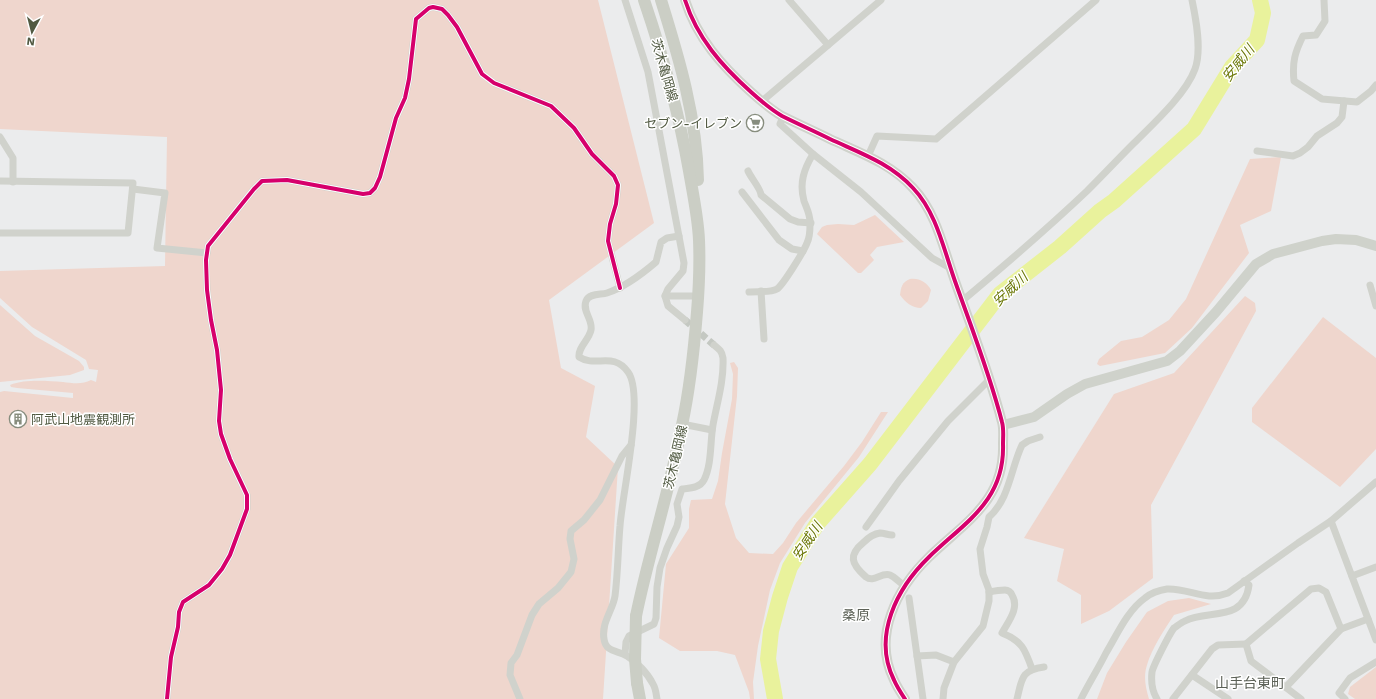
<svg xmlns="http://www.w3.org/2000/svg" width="1376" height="699" font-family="'Work Sans','Noto Sans JP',sans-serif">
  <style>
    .green { fill: #efd6cd }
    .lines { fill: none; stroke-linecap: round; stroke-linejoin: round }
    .river { stroke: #e9f29c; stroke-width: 16 }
    .street-tunnel { stroke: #c4c8c2; stroke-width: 7; stroke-dasharray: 7 3.5; stroke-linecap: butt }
    .street { stroke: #d0d2cc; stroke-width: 7 }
    .secondary { stroke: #cfd2cb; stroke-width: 10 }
    .primary { stroke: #cbcec5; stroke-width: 12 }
    .primary-bridge { stroke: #cbcec5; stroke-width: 12 }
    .cycleway-casing { stroke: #fff; stroke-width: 6 }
    .cycleway { stroke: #d6006c; stroke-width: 4 }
    .labels { text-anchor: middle; stroke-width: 3; stroke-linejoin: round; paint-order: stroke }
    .street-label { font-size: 13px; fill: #515a42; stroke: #fff }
    .poi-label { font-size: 13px; fill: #515a42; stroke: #fff; text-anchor: end }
    .water-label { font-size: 14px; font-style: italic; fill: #6b7806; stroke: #fff }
    .neighbourhood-label { font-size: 14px; fill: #5c6157; stroke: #fff }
  </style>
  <rect width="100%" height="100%" fill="#ebeced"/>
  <!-- green -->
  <g class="green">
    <path d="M 0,0 L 598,0 L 654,223 L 549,300 L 561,368 L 595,386 L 586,437 L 618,467 L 603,699 L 0,699 L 0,392 L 4,391 L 73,398 L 73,393 L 17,388 L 11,387 L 10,385 C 25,379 47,381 63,382 C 72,383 82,385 91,380 L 96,382 L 98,370 L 89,369 L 86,360 L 32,327 L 0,298 L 0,271 L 165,266 L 167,137 L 0,129 Z"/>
    <polygon points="1281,157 1271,211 1240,225 1249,253 1192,328 1165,353 1100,366 1097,364 1099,359 1121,341 1142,337 1169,320 1186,299 1250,159"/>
    <polygon points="875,215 904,242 877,247 870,255 874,260 861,273 858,273 817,234 822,227 827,225 838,224 854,225"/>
    <path d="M 910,279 C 920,278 926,282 931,290 L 928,301 L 921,308 C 912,308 905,302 900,295 C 901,287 902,282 910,279 Z"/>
    <polygon points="1245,296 1255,303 1256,311 1151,505 1153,578 1109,611 1081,624 1081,595 1057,581 1064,549 1024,538 1114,394 1174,373"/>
    <polygon points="0,305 35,336 79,361 84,367 84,370 70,375 0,382"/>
    <polygon points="1323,317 1376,358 1376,449 1340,487 1252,422 1252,408"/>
    <polygon points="734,362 738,368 737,396 725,504 736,538 749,553 773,554 783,543 796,523 844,466 862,442 881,412 888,412 859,457 805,523 780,563 770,590 758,646 753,682 754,699 750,699 749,692 735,655 717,651 680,651 659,638 666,564 689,528 689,509 691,500 712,499 718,481 722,453 732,399 733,374 730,363"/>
    <path d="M 1189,598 L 1211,604 L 1174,615 C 1164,630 1152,648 1147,665 C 1143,676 1146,689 1149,699 L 1097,699 L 1107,673 L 1126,642 L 1147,612 L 1168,601 Z"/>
    <polygon points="1376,667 1376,699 1355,699 1348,694 1350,687"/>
  </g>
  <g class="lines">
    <!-- river -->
    <polyline class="river" points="775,699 768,659 771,631 780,597 790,567 817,524 870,464 1000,294 1060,247 1100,211 1114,201 1194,129 1232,67 1257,40 1263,13 1260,0"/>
    <!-- street-tunnel -->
    <polyline class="street-tunnel" points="685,320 714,345"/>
    <!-- street -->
    <g class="street">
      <polyline points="625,0 648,72 684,263 683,271 668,289 665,296 668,306 685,320"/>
      <polyline points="789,0 828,45"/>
      <path d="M 1324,0 L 1325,21 L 1316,35 L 1303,36 C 1295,52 1292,62 1294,81 L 1322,99 L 1357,102 L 1371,91 L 1376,85"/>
      <polyline points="761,102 881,0"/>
      <polyline points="783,117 780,124 813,154 861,192 932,258 950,268"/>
      <polyline points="0,137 13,158 13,182"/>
      <polyline points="1257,151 1293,156 1300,153 1308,147 1317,136 1337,123 1342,117 1344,101"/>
      <polyline points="868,156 877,136 936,139 1096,0"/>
      <path d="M 748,171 C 751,178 761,189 761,195 L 790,219 L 798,222 L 811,223"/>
      <polyline points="0,181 133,183 128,233 0,233"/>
      <polyline points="133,189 165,193 157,248 207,253"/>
      <polyline points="742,192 779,240 792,249 803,251"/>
      <polyline points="1370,285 1376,306"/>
      <polyline points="761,291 764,339"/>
      <path d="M 749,292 C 757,291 770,293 777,289 C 783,285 804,251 807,243 C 810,237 810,231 810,225 C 811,216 807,209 804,201 C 799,183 804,169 813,154"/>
      <polyline points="665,296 698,296"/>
      <path d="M 962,301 C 1005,265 1047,229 1087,191 C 1103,175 1118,159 1134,143 C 1153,124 1186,94 1195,69 C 1202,50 1196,19 1192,0"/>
      <polyline points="682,424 712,430"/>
      <polyline points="1331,521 1376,640"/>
      <polyline points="866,527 899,481 948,421 990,379"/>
      <path d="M 892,535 C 888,535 884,533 880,533 C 873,534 868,538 864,542 C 848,555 851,564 866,577 C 874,583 881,572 890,575 C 895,577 900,583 905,586"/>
      <polyline points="1352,576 1376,567"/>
      <path d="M 989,592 C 994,591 1000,590 1005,590 C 1008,590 1011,592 1012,595 C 1020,608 1008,622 1002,633 C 1022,641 1025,649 1032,669"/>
      <polyline points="909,598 923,699"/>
      <path d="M 625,654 L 626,642 L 629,636 L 654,624 L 656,618 L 657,587 L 660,568 L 667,548 L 677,526 L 679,517 L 677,504 L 682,489 C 690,488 700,488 704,480 C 712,464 710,442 713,425 C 717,403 724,381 723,358 C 722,351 719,349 714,345"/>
      <polyline points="917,656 936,655 954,662"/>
      <polyline points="1192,675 1228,699"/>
      <polyline points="1286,687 1341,629"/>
      <polyline points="167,699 171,657 178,627 179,612 183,602 209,585 222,569 230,555 247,509 247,495 230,459 221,434 219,421 221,390 217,350 211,320 207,290 206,260 208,246 254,189 262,181 287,180 363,194 370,193 375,188 380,177 396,118 405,98 409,79 416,19 429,8 433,7 442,9 448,15 457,27 482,74 494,83 551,106 574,128 592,154 614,176 618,185 616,204 610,224 608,241 620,288"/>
      <polyline points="520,699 510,675 511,663 517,655 532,615 539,604 558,588 571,572 574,559 570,539 571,531 584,520 600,500 622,456 631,445"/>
      <path d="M 657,699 C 656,694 656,689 653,684 C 648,674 637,662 627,656 C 618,650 606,653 604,639 C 601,623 613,610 615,596 C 618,572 618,549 620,526 C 622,495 645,395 628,372 C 613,351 596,368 579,357 C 578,347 589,340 591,330 C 593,319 582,312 586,301 C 589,293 601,295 607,293 C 625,287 642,274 656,262 L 661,242 L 667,238 L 679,236"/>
      <path d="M 943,699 L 944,688 L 954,662 L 983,626 L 989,601 L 989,590 L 983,574 L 980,549 L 987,527 L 989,517 C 1009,500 1011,468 1022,445 L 1028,441 L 1040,437"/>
      <path d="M 1017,699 C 1022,679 1021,670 1044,667"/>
      <path d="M 1081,699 C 1089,683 1098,669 1106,653 C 1117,635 1127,611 1145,598 C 1151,593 1160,590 1167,589 C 1190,588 1205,602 1228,593 L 1298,543 L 1331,521 L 1376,482"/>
      <path d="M 1157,699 C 1152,691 1151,681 1152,672 C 1153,666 1170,633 1174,628 C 1177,626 1182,622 1185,621 C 1208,609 1244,623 1249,585 L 1244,581"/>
      <polyline points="1173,699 1212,649 1218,645 1246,644"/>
      <polyline points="1301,699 1251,661 1246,644 1311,589 1319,588 1326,592 1341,629 1368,619"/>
      <polyline points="1345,699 1339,693 1350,678 1376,662"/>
    </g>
    <!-- secondary -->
    <g class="secondary">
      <path d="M 685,0 C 697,38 722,66 751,92 C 761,101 770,109 782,116 C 798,124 814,131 830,139 C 860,153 890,163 913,188 C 937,213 944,251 956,284 C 972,329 990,375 1002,422 C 1004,429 1003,437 1003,444 C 1005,501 965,522 929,557 C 897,588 872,636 894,680 C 897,687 901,693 905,699"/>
      <polyline points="1003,425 1034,417 1067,394 1085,384 1167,361 1180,351 1216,312 1256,264 1273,254 1322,241 1336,239 1356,240 1376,246"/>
    </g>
    <!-- primary -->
    <g class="primary">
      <path d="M 661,0 C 679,58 697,118 698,180"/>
      <path d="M 636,616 C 649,552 670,490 682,425 C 690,388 694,350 697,312 C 699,288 700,264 699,240 C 698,217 693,194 689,171 C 679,113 663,56 644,0"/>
      <polyline points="637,683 640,699"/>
    </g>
    <!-- primary-bridge -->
    <polyline class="primary-bridge" points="636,616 635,659 637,683"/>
    <defs>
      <g id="cycleway">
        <path d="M 685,0 C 697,38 722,66 751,92 C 761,101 770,109 782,116 C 798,124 814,131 830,139 C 860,153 890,163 913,188 C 937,213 944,251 956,284 C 972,329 990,375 1002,422 C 1004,429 1003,437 1003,444 C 1005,501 965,522 929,557 C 897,588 872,636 894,680 C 897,687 901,693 905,699"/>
        <polyline points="167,699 171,657 178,627 179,612 183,602 209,585 222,569 230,555 247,509 247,495 230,459 221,434 219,421 221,390 217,350 211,320 207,290 206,260 208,246 254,189 262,181 287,180 363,194 370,193 375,188 380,177 396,118 405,98 409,79 416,19 429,8 433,7 442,9 448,15 457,27 482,74 494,83 551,106 574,128 592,154 614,176 618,185 616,204 610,224 608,241 620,288"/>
      </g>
    </defs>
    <!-- cycleway casing -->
    <use href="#cycleway" class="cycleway-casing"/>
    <!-- cycleway -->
    <use href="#cycleway" class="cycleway"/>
  </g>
  <!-- icons -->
  <defs>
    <symbol id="supermarket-ring" viewBox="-11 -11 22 22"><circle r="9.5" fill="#fff" stroke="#878d7e" stroke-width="1.5"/><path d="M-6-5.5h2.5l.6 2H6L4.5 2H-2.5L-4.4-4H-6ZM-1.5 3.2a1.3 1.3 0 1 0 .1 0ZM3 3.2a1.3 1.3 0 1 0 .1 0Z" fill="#878d7e"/></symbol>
    <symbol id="building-ring" viewBox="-11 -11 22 22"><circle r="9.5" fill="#fff" stroke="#878d7e" stroke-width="1.5"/><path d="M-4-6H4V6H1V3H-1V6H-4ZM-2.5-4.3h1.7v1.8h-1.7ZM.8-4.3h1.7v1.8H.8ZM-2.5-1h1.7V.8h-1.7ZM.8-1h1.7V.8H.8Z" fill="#878d7e"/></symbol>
  </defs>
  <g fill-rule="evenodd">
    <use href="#supermarket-ring" x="745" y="113" width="20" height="20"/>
    <use href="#building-ring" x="8" y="409" width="20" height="20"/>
  </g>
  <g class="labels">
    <!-- street labels -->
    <g class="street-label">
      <text transform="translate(665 70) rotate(74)" y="5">茨木亀岡線</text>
      <text transform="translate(675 457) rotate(-77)" y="5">茨木亀岡線</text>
    </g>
    <!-- poi labels -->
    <g class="poi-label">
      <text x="742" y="128">セブン-イレブン</text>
      <text x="31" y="424" text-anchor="start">阿武山地震観測所</text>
    </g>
    <!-- water labels -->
    <g class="water-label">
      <text transform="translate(1238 63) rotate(-51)" y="5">安威川</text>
      <text transform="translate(1010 289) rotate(-43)" y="5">安威川</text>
      <text transform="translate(807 541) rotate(-56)" y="5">安威川</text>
    </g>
    <!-- neighbourhood labels -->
    <g class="neighbourhood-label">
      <text x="856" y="620">桑原</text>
      <text x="1250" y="688">山手台東町</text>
    </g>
  </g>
  <!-- north arrow -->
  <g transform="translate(32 32) rotate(187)" stroke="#ffffff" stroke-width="3" paint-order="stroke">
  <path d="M0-3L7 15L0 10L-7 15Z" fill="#515a42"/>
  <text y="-6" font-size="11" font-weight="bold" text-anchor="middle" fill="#515a42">N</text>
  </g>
</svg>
